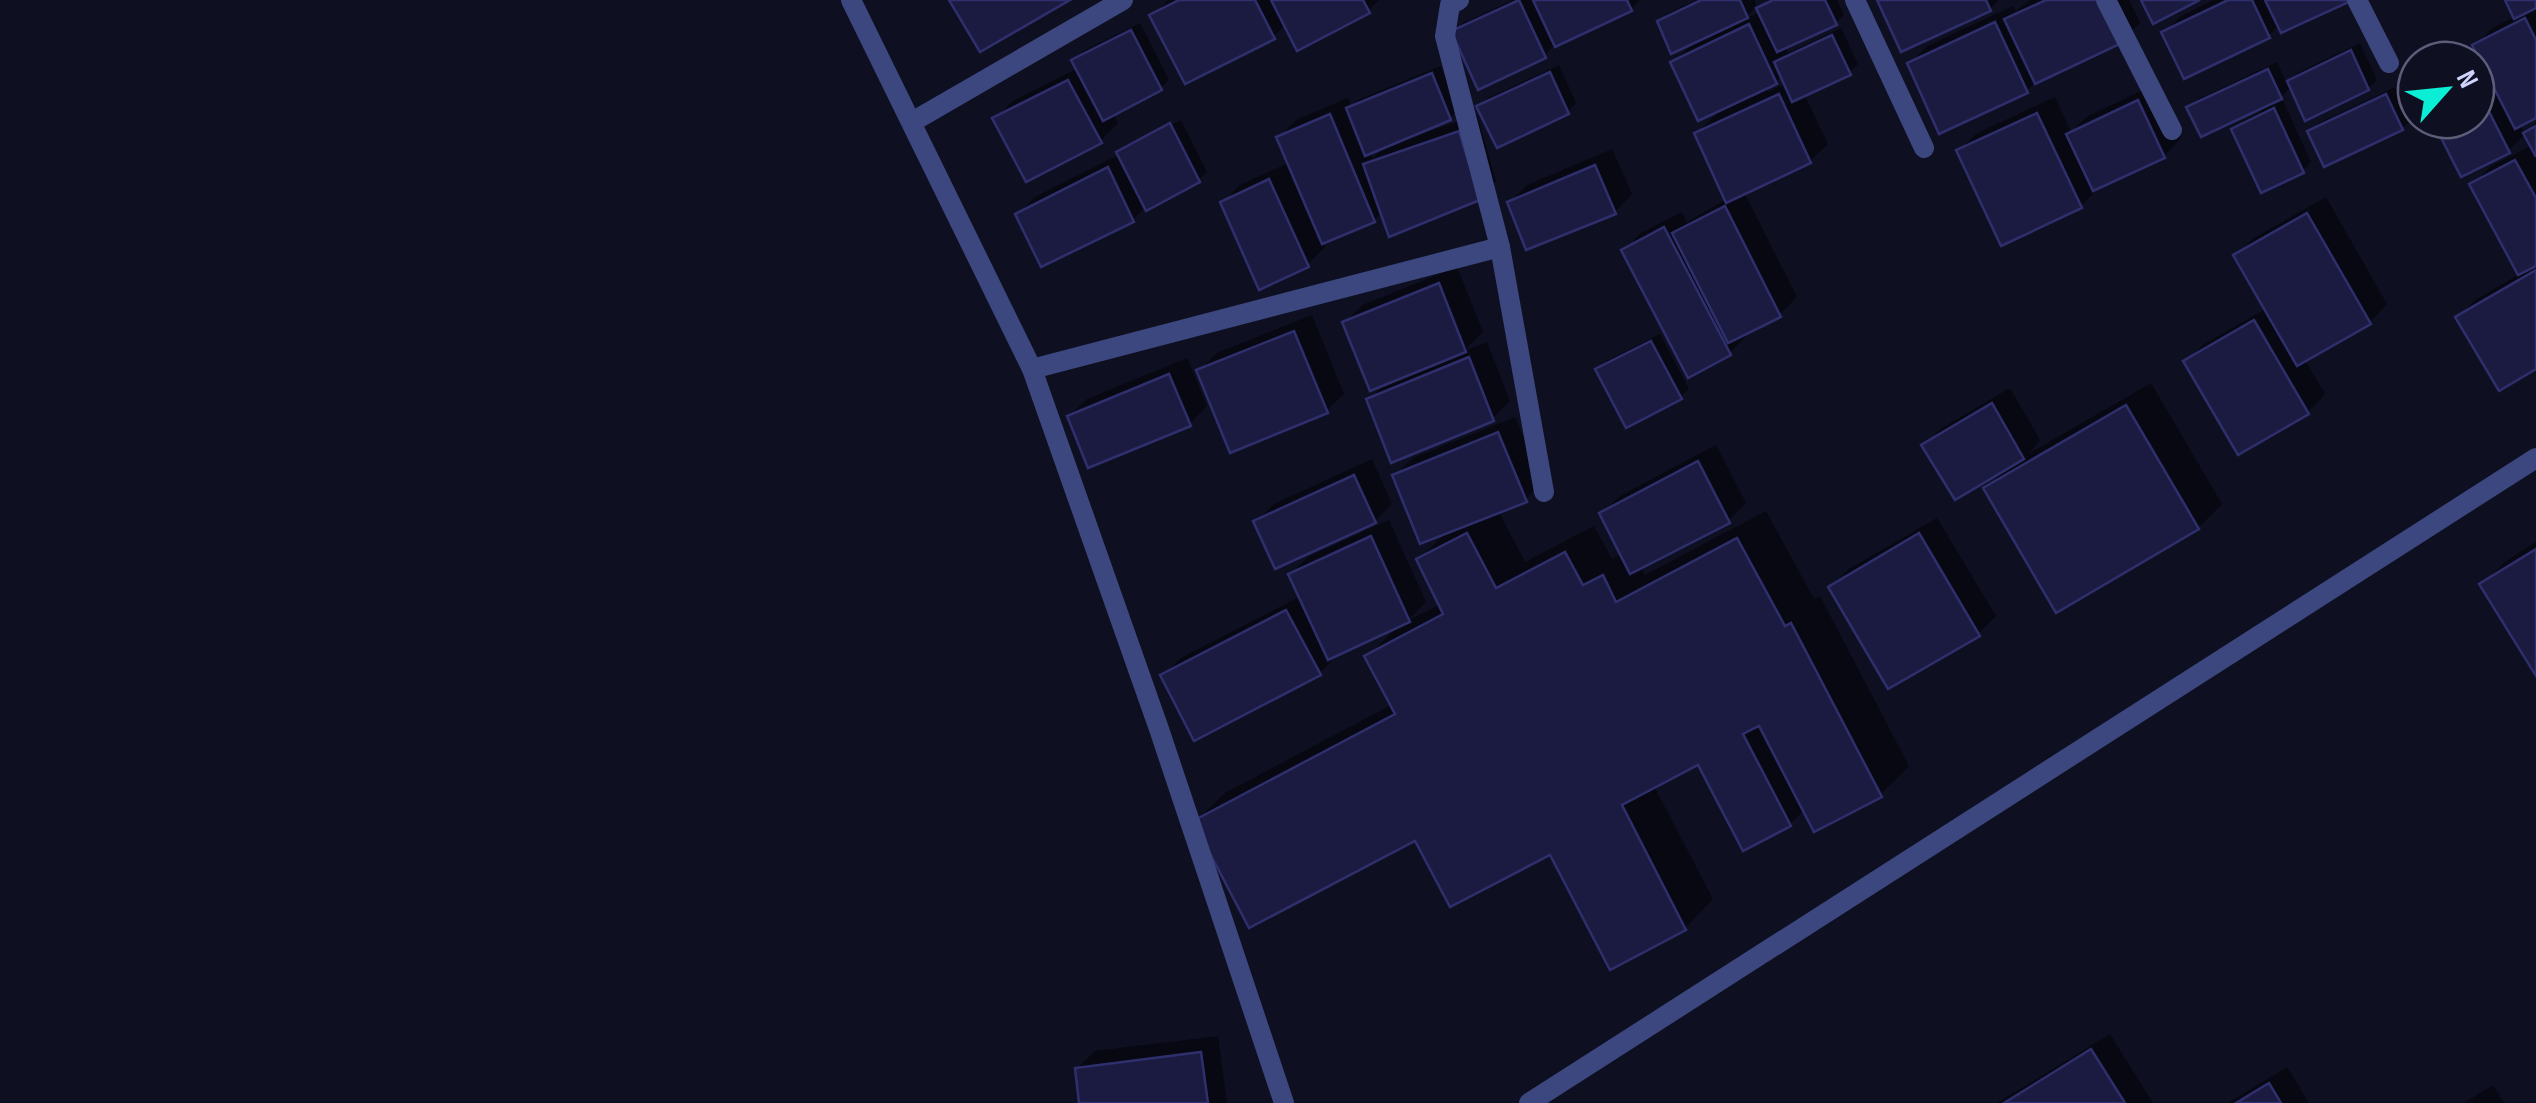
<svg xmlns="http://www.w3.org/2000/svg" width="2536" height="1103" font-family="'Sofia Sans Condensed',sans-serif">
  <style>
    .shadow { fill: #0007; fill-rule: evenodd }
    .building { fill: #1b1b41; stroke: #2e2f6c; stroke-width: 2.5 }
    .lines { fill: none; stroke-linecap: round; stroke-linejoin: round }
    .street { stroke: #3b477e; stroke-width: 20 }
  </style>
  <rect width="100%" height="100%" fill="#0e0f21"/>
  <!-- shadow -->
  <g class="shadow">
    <polygon points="1168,0 1379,0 1368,11 1286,24 1273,37 1153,16"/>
    <polygon points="1513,0 1640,0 1631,9 1553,46 1545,55 1454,32 1463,23"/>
    <path d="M 1696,0 L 1755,0 L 1756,7 L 1744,19 L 1760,12 L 1759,9 L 1768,0 L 1837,0 L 1844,15 L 1835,23 L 1785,46 L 1788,53 L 1841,28 L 1858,64 L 1849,73 L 1804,94 L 1828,144 L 1810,161 L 1744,192 L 1797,297 L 1780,314 L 1745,331 L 1747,335 L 1730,353 L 1624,251 L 1641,233 L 1682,212 L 1687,222 L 1727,199 L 1697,133 L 1722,108 L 1673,63 L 1696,40 L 1660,21 L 1668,13 ZM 1782,76 L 1786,83 L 1768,92 L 1767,91 Z"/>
    <polygon points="1879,0 1999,0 1990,9"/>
    <polygon points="2030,0 2129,0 2140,23 2122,40 2038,80 2026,91 1910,64 1927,46 2013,6 2016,11"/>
    <polygon points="2214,0 2347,0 2279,25 2269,35 2185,76 2164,33 2181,16"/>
    <polygon points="2508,0 2536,0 2536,116 2520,123 2525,134 2536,123 2536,366 2458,317 2475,300 2520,274 2472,185 2490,167 2532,145 2526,133 2508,151 2435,120 2476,120 2476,60 2453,60 2476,49 2475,46 2492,28 2516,16"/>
    <polygon points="1140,23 1169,80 1160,88 1112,113 1118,123 1100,141 995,119 1013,101 1078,68 1074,60 1083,51"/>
    <polygon points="2360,43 2377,80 2368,88 2292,86 2273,105 2283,101 2311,162 2302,171 2234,129 2243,121 2261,112 2259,107 2189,107 2198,99 2277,62 2287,84 2299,72"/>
    <polygon points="1559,65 1576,103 1567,112 1479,106 1488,98"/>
    <path d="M 1441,66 L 1459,109 L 1450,118 L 1417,131 L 1419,135 L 1477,115 L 1496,181 L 1479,198 L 1383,211 L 1374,220 L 1322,241 L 1325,247 L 1307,265 L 1223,203 L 1240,185 L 1290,162 L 1279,137 L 1296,120 L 1348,98 L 1351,106 L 1358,100 ZM 1388,144 L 1373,158 L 1370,151 Z"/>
    <polygon points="2156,84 2181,138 2164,156 2098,189 2080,206 1959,151 1977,133 2055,97 2071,132 2086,117"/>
    <polygon points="2395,87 2411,120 2402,128 2310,132 2319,123"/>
    <polygon points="1181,120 1207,172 1198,180 1146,206 1133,220 1018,214 1035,197 1120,154 1126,145 1126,149"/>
    <polygon points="1612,149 1632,194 1615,212 1510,202 1527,185"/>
    <polygon points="2326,197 2387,304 2370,322 2304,359 2325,394 2308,412 2239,451 2186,361 2204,344 2267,308 2236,255 2254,238"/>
    <polygon points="1457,267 1483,332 1464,351 1487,342 1510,401 1493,418 1369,400 1389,380 1345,323 1362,305"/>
    <polygon points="1312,315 1344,394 1326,411 1199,371 1217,353"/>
    <polygon points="1660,334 1689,389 1680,397 1598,370 1606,361"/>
    <polygon points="1187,358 1207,406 1190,424 1069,416 1087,399"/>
    <polygon points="2151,383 2222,504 2198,528 1986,488 2005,470 1924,445 1942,428 2010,388 2040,440 2028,454"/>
    <polygon points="1515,417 1543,482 1525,499 1498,510 1525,562 1594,526 1612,559 1623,553 1602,513 1620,496 1716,445 1746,503 1728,521 1640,566 1645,575 1766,511 1814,599 1820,596 1909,766 1880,795 1805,809 1790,824 1699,762 1654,786 1713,899 1685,928 1551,851 1196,821 1225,793 1393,704 1367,657 1400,624 1337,656 1319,673 1163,676 1181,658 1301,596 1291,574 1308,557 1389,520 1426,602 1407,621 1441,604 1419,560 1448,530 1395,475 1413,458"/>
    <polygon points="1372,459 1392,504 1375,521 1256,522 1274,504"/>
    <polygon points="1937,518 1996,616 1978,634 1831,587 1849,569"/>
    <polygon points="2536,542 2536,671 2483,585 2506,561"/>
    <polygon points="2110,1034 2153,1103 1997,1103"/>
    <polygon points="1218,1036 1227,1103 1082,1103 1077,1069 1095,1051"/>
    <polygon points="2287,1067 2309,1103 2228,1103"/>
    <polygon points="2493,1085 2504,1103 2464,1103"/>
  </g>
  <!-- building -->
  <g class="building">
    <polygon points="949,0 1070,0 980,52"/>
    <polygon points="1179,0 1255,0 1275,39 1185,84 1149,15"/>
    <polygon points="1271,0 1363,0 1370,13 1297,51"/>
    <polygon points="1519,0 1546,58 1478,90 1451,31"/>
    <polygon points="1533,0 1627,0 1632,11 1555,47"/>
    <polygon points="1701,0 1740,0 1748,18 1671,54 1657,21"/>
    <polygon points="1773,0 1825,0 1837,25 1777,52 1756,8"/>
    <polygon points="1877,0 1986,0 1991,11 1901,52"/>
    <polygon points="2046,0 2105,0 2124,42 2035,84 2004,19"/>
    <polygon points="2141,0 2200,0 2153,24"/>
    <polygon points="2228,0 2252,0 2270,38 2184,79 2161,32"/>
    <polygon points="2265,0 2351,0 2351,1 2281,33"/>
    <polygon points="2505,0 2536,0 2536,8 2514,19"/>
    <polygon points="2525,18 2536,40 2536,118 2515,129 2472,45"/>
    <polygon points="1995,22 2028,93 1939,134 1907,63"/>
    <polygon points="1749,24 1777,84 1698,121 1670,62"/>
    <polygon points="1131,30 1162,90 1103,121 1071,60"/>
    <polygon points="1832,35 1851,75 1792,102 1774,62"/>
    <polygon points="2351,50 2369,90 2305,121 2287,81"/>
    <polygon points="2268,69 2282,99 2201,137 2186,107"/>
    <polygon points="1550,72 1569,114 1497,148 1476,106"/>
    <polygon points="1432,73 1451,120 1365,156 1346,108"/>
    <polygon points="1068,80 1102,143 1026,182 992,118"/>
    <polygon points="2476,86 2510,153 2461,177 2432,120 2476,120"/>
    <polygon points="1779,94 1811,163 1726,203 1694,133"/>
    <polygon points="2386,94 2403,130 2324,167 2307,131"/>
    <polygon points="2138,100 2165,158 2093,191 2066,134"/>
    <polygon points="2274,108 2304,173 2261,193 2231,129"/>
    <polygon points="2037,113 2082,208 2001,246 1956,150"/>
    <polygon points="1330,114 1375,222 1322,244 1276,137"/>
    <polygon points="1170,123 1200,182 1146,211 1116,152"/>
    <polygon points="2536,126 2536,157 2523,133"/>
    <polygon points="1459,131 1480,200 1389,237 1363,164"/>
    <polygon points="2515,160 2536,198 2536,266 2518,275 2469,184"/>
    <polygon points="1595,165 1616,214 1526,250 1507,202"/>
    <polygon points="1108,167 1134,222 1041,267 1015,214"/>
    <polygon points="1269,179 1309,267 1259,290 1220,202"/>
    <polygon points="1725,206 1781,317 1728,343 1672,233"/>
    <polygon points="2307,213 2371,324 2297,366 2233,255"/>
    <polygon points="1664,227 1731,355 1688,378 1621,250"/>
    <polygon points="2536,270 2536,369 2499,391 2455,317"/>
    <polygon points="1439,283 1466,352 1370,391 1342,322"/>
    <polygon points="2254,320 2309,414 2238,455 2183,361"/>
    <polygon points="1294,331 1328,413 1230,453 1196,370"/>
    <polygon points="1651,341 1682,399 1626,428 1595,369"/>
    <polygon points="1469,357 1494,421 1391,463 1366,399"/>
    <polygon points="1169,374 1191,426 1088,468 1067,416"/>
    <polygon points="1992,403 2024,459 1955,500 1921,445"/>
    <polygon points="2126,405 2199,529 2056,613 1983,488"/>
    <polygon points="1498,432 1527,502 1420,544 1392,475"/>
    <polygon points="1698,461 1730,523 1630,574 1599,513"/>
    <polygon points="1354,475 1376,523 1275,569 1253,521"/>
    <polygon points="1467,533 1496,588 1565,552 1583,585 1603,575 1616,602 1737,538 1785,626 1791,623 1882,797 1814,832 1759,726 1743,734 1791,826 1743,851 1698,765 1622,805 1686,930 1610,970 1550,855 1450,907 1415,841 1249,928 1193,821 1395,714 1364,656 1443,614 1416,559"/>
    <polygon points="1919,533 1980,636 1888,689 1828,587"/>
    <polygon points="1371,536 1410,622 1328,660 1288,574"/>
    <polygon points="2536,549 2536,676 2479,584"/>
    <polygon points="1286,610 1321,675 1194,741 1160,675"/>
    <polygon points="2091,1049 2125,1103 2004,1103"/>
    <polygon points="1201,1052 1208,1103 1079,1103 1075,1068"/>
    <polygon points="2269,1083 2281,1103 2236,1103"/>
  </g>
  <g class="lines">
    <!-- street -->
    <g class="street">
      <polyline points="851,0 1032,369 1159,729 1284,1103"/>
      <polyline points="1459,0 1450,5 1445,36 1500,247"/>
      <polyline points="1855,0 1924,148"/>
      <polyline points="2106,0 2172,130"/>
      <polyline points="2357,0 2389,63"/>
      <polyline points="912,122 1123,0"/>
      <polyline points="1032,369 1500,247 1544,492"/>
      <polyline points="1529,1103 2536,458"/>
    </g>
  </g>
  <!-- north arrow -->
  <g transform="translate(2446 90) rotate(63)"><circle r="48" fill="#0e0f21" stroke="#5c5e79" stroke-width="2.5"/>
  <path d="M0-8L18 38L0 25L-18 38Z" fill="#0beed6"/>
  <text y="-15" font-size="28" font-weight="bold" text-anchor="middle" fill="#d0d4fd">N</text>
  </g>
</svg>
